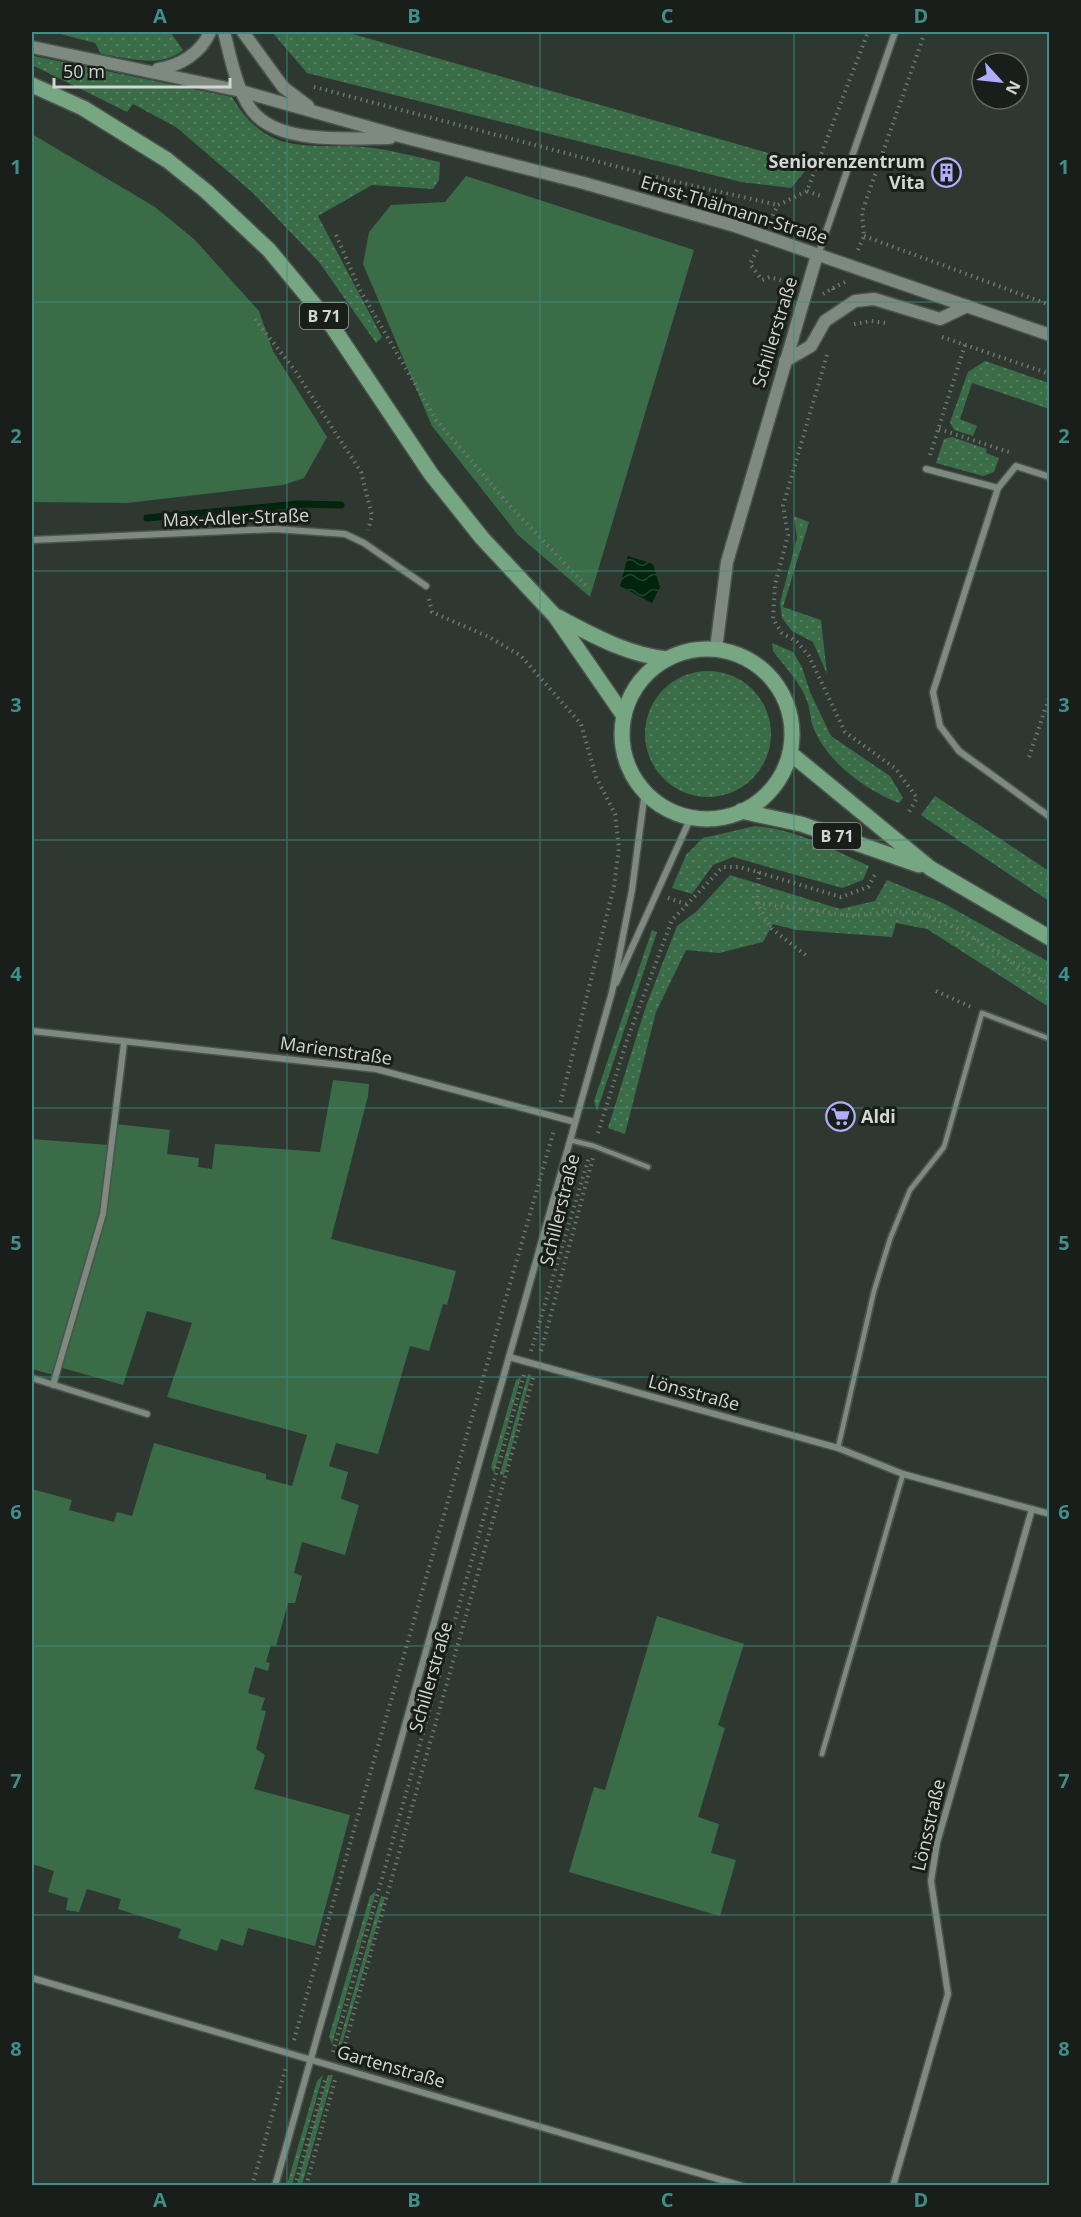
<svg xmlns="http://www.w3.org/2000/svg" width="1081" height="2217" font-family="'Open Sans',sans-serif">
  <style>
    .grass { fill: url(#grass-dots) }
    .green { fill: #3a6c48 }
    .water { fill: url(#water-waves) }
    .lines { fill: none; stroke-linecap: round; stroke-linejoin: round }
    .stream { stroke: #00240c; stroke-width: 7 }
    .service-casing { stroke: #4a534c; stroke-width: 8 }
    .minor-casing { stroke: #4a534c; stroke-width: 9 }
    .secondary-casing { stroke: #4a534c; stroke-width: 15 }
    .primary-casing { stroke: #4a534c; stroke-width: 18 }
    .path { stroke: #6e766f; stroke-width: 4; stroke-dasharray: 1.5 4.5; stroke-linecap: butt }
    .service { stroke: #7e8980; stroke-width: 4.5 }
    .minor { stroke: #7e8980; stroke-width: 6 }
    .secondary { stroke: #7e8980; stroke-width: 12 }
    .primary { stroke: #76a682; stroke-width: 15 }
    .grid { fill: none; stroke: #408e87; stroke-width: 1.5; stroke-opacity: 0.55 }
    .labels { text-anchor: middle; stroke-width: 6; stroke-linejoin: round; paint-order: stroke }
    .shield { fill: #191e1a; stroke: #9aa09b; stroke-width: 1.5 }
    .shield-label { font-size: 16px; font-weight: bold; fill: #d1d7d2 }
    .poi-label { font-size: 18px; font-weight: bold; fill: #d1d7d2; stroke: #191e1a; text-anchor: end }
    .street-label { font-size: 18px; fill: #d1d7d2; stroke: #191e1a }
    .neatline { fill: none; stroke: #408e87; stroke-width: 2 }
    .grid-label { font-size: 20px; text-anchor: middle; font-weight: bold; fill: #408e87 }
  </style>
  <defs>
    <pattern id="grass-dots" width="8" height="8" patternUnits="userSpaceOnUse" patternTransform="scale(1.5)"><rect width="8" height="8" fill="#3a6c48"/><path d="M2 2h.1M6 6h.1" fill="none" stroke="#558062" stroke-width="1.8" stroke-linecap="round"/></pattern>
    <pattern id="water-waves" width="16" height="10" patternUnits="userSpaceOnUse" patternTransform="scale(1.5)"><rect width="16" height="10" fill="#00240c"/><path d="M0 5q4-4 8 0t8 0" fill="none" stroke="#24432e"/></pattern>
  </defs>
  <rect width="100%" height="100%" fill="#2e3830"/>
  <!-- grass -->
  <g class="grass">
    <path d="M 53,32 L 161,32 L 171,33 L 183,50 C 160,69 129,58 101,54 L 95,43 Z"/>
    <polygon points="272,32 346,32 810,165 791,188 741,182 307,73"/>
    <path d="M 34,56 L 232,97 C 267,156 304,144 364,147 C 389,149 415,157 440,162 L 439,180 L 433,189 L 372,185 L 318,216 L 382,337 L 376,343 L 319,262 L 253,193 L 176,127 L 133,104 L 127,112 L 32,65 Z"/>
    <polygon points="985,361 1049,383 1049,409 972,383 960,419 977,426 973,436 954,430 950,422 968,372"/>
    <polygon points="952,437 987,449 986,453 999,458 994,472 983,476 936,463 944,439"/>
    <polygon points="794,516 809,522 783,607 821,620 827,674 813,642 792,631 782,618 780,603 797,538"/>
    <path d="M 772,643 L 793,652 L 802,667 L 810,692 L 831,736 L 890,776 L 903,798 L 899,803 C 865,790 825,761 812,724 C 810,716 810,708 807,701 C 801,683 784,666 773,651 Z"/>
    <circle cx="708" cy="734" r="63"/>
    <polygon points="935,796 1049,871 1049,901 921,815"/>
    <path d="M 755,826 C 796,829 832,849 869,866 L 863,880 L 842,888 L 733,857 L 713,865 L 692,894 L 672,888 L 686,855 L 703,838 Z"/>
    <polygon points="730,875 840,909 875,901 887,880 943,903 1049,962 1049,1007 927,929 896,923 892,937 796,930 773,924 763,942 719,953 686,950 656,1012 625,1134 608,1128 646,1006 677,926 697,911"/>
    <polygon points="652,930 657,932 597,1111 594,1101"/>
    <polygon points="580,1167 558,1249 554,1245 574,1168"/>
    <polygon points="528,1374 531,1375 504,1475 500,1474"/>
    <polygon points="521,1377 494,1473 491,1467 516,1380"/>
    <polygon points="376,1891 332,2044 329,2037 370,1896"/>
    <polygon points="381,1896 385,1897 339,2054 337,2050"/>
    <polygon points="323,2075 292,2185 287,2185 317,2081"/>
    <polygon points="328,2075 333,2075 302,2185 297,2185"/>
  </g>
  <!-- green -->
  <g class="green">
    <polygon points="32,134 155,207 195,240 259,311 273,351 327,437 304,478 283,485 127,503 32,502"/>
    <polygon points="466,176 694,250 590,597 518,535 432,426 363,264 369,232 391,205 445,202"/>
    <polygon points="333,1080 369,1084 368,1096 331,1239 456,1271 447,1305 443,1304 429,1351 410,1346 378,1454 336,1443 329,1466 348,1472 341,1499 359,1505 345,1555 302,1542 294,1573 302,1576 295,1603 288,1603 276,1646 271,1645 266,1662 270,1663 268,1671 255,1667 248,1693 265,1698 261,1710 266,1711 256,1749 265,1755 254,1789 350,1815 315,1946 248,1928 243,1946 221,1939 217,1951 178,1938 181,1929 118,1909 121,1899 87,1889 79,1912 66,1910 68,1898 48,1892 54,1871 32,1864 32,1489 72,1500 69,1510 114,1522 117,1512 132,1516 154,1443 266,1474 266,1479 292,1486 307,1435 167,1397 192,1323 147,1311 123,1385 59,1367 99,1231 115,1124 170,1130 167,1154 199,1158 198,1167 212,1169 215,1144 320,1152"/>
    <polygon points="32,1139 109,1145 100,1214 54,1375 32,1369"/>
    <polygon points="657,1616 744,1644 718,1725 725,1728 698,1817 719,1824 711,1853 736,1860 720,1916 569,1872 594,1787 605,1790"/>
  </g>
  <!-- water -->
  <polygon class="water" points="628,556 653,564 660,587 652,603 620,586"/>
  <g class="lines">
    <!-- stream -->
    <polyline class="stream" points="147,518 299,504 341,505"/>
    <defs>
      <g id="service">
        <polyline points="570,1140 594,1146 648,1167"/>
        <polyline points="838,1448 874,1291 890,1239 910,1190 944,1147 982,1013 1050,1039"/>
        <polyline points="822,1754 903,1474"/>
      </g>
      <g id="minor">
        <polyline points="818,255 895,32"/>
        <polyline points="926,469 998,488 1016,466 1050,477"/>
        <polyline points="998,488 933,692 940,726 959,751 1050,817"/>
        <polyline points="32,540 275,529 345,534 364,543 426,586"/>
        <polyline points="616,983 691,817"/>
        <polyline points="32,1031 376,1069 575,1122"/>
        <polyline points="509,1357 838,1448 903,1474 1050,1514"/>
        <polyline points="32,1378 147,1414"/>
        <polyline points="53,1385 103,1214 124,1043"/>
        <polyline points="32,1978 742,2186"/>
        <polyline points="275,2186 612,992 632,890 645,791"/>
        <polyline points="893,2186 948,1994 931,1881 937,1843 1032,1509"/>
      </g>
      <g id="secondary">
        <path d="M 224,32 C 230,55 238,99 257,116 C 286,144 351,138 390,138"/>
        <polyline points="243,32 283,87 308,106"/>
        <polyline points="32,47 241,91 403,137 580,182 735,226 1050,335"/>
        <path d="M 158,69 C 180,66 201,53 210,32"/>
        <polyline points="785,361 811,346 825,321 855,301 874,299 940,319 967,306"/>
        <polyline points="716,649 727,562 817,255"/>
      </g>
      <g id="primary">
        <polyline points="32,85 83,108 167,160 207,192 269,250 332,326 431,474 482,538 555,616 624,716"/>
        <path d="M 558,617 C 594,636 626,654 667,659"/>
        <circle cx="707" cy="734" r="85"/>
        <polyline points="790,753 930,868 1050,938"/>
        <polyline points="741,811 801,824 919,865"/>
      </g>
    </defs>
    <!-- service casing -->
    <use href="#service" class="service-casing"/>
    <!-- minor casing -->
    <use href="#minor" class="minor-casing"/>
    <!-- secondary casing -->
    <use href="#secondary" class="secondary-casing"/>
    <!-- primary casing -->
    <use href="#primary" class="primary-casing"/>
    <!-- path -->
    <g class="path">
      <polyline points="314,87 672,181 778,205"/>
      <polyline points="807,191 823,197"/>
      <polyline points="770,221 778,205 807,191 868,32"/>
      <polyline points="336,235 360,290 436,420 511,507 589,589"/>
      <polyline points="864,236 1050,305"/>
      <polyline points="757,250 750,264 762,280 770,277 790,283"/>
      <polyline points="858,250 864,236 862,212 925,32"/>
      <polyline points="833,288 845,282"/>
      <polyline points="823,294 833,288 835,293"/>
      <polyline points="255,319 296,372 361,472 372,516 368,530"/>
      <polyline points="854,324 871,321 885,323"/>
      <polyline points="942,337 1050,374"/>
      <polyline points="827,355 783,506 788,535 775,585 773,619 782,633 797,642 809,656 845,732 896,769 917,798 909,812"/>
      <polyline points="939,429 1012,453"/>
      <polyline points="930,455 965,345"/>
      <polyline points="429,599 432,612 491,638 521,656 581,724 596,777 615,814 619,848 614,886 560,1105"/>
      <polyline points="1029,757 1050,695"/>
      <polyline points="759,872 757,903 772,929 808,957"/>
      <polyline points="668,898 686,904"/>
      <polyline points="757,903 853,916 889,911 920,913 955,927 1050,985"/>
      <polyline points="936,991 971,1007"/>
      <polyline points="598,1133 627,1040 672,920 720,870 724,867 740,867 841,897 868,887 876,873"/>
      <polyline points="531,1351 589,1157"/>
      <polyline points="541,1351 593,1158"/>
      <polyline points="294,2040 554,1130"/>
      <polyline points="333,2052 524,1375"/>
      <polyline points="342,2055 533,1378"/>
      <polyline points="252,2186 286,2067"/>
      <polyline points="295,2186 326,2077"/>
      <polyline points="306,2186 335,2080"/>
    </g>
    <!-- service -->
    <use href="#service" class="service"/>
    <!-- minor -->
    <use href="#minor" class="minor"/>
    <!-- secondary -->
    <use href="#secondary" class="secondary"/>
    <!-- primary -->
    <use href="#primary" class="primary"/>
  </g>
  <!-- grid -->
  <path class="grid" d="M 287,32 L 287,2186M 540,32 L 540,2186M 794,32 L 794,2186M 32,302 L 1050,302M 32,571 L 1050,571M 32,840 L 1050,840M 32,1108 L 1050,1108M 32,1377 L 1050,1377M 32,1646 L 1050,1646M 32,1915 L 1050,1915"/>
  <!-- icons -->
  <defs>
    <symbol id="building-ring" viewBox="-11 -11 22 22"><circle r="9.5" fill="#191e1a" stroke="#b0aefa" stroke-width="1.5"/><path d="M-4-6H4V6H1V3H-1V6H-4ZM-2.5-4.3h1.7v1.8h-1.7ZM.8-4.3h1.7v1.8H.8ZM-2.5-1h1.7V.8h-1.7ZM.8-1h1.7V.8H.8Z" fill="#b0aefa"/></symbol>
    <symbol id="supermarket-ring" viewBox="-11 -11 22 22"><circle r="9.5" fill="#191e1a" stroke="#b0aefa" stroke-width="1.5"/><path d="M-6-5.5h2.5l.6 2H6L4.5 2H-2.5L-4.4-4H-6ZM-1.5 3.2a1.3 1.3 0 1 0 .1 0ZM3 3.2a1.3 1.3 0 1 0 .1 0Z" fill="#b0aefa"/></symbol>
  </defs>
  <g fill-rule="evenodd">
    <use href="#building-ring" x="930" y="156" width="33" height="33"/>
    <use href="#supermarket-ring" x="824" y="1100" width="33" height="33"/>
  </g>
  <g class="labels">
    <!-- shield labels -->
    <g class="shield">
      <rect x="300" y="303" width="48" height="26" rx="4.5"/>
      <rect x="813" y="823" width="48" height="26" rx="4.5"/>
    </g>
    <g class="shield-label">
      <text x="324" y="322">B 71</text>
      <text x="837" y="842">B 71</text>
    </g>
    <!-- poi labels -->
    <g class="poi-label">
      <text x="925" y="168">Seniorenzentrum<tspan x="925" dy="21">Vita</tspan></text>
      <text x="861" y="1123" text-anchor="start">Aldi</text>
    </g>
    <!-- street labels -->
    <g class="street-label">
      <text transform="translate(734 210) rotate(17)" y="6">Ernst-Thälmann-Straße</text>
      <text transform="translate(775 332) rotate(-73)" y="6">Schillerstraße</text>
      <text transform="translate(236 518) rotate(-2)" y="6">Max-Adler-Straße</text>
      <text transform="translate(336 1051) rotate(8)" y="6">Marienstraße</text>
      <text transform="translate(560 1210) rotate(-76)" y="6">Schillerstraße</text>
      <text transform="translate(694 1393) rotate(15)" y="6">Lönsstraße</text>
      <text transform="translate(431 1677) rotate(-74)" y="6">Schillerstraße</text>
      <text transform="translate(929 1825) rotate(-77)" y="6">Lönsstraße</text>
      <text transform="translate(391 2067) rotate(16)" y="6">Gartenstraße</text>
    </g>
  </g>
  <!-- border -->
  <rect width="1081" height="2217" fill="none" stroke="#191e1a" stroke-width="66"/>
  <!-- north arrow -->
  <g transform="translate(1000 81) rotate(117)"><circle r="28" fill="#191e1a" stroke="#636864" stroke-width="1.5"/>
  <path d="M0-4.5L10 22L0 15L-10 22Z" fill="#b0aefa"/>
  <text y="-9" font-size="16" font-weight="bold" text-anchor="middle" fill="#d1d7d2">N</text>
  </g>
  <!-- scale -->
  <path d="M54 78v9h176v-9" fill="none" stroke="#d1d7d2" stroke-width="3"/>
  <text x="63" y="78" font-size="18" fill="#d1d7d2" stroke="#191e1a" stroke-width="4.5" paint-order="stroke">50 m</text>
  <rect x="33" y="33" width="1015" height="2151" class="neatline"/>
  <g class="grid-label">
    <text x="160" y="23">A</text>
    <text x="414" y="23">B</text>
    <text x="667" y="23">C</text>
    <text x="921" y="23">D</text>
    <text x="16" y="174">1</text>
    <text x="1064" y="174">1</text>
    <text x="16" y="443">2</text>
    <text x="1064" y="443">2</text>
    <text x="16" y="712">3</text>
    <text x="1064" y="712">3</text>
    <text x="16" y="981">4</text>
    <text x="1064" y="981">4</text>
    <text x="16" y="1250">5</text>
    <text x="1064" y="1250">5</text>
    <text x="16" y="1519">6</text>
    <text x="1064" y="1519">6</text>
    <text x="16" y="1788">7</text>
    <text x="1064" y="1788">7</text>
    <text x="16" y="2056">8</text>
    <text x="1064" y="2056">8</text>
    <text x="160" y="2207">A</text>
    <text x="414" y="2207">B</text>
    <text x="667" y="2207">C</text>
    <text x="921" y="2207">D</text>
  </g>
</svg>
